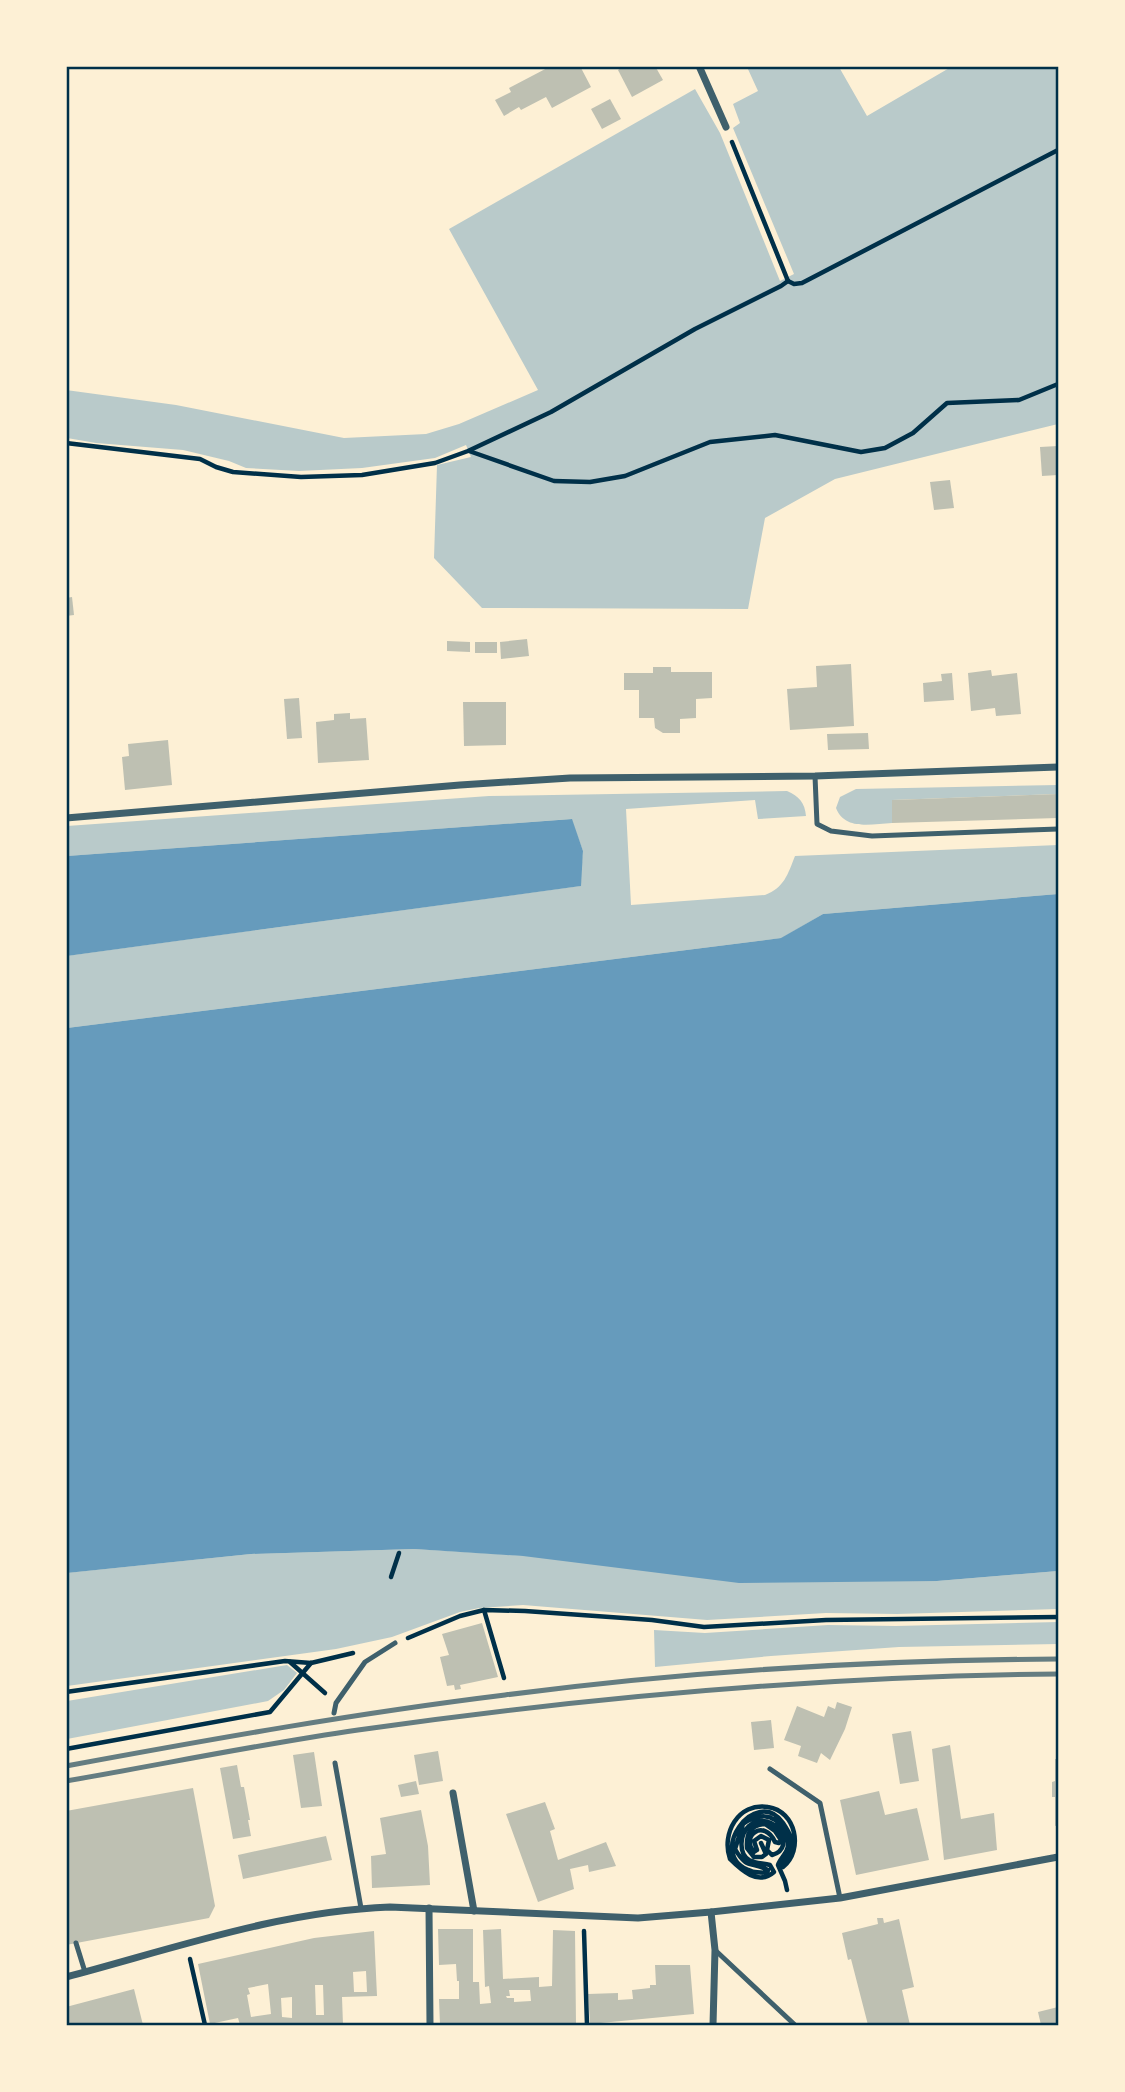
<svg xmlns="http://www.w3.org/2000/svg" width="1125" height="2092" font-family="Montserrat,sans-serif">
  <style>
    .green { fill: #b9caca }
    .water { fill: #669bbc }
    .building { fill: #bec0b2; fill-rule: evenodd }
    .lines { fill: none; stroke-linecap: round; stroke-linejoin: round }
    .path { stroke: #003049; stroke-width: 4.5 }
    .service { stroke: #3f606c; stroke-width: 5 }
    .minor { stroke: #3f606c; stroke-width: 7 }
    .rail { stroke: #657d81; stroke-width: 5 }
    .neatline { fill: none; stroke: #003049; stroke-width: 2.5 }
  </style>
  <rect width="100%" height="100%" fill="#fdf0d5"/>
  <!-- green -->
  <g class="green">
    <polygon points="747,67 839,67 867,116 951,67 1058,67 1058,424 835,479 765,518 748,609 482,608 434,558 437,465 471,457 466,445 435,458 362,468 299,471 246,468 229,461 183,450 96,443 67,438 66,390 176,405 344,438 426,434 459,424 538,390 449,229 695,89 720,133 780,281 794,274 733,128 740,123 733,104 758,91"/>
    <path d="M 1058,785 L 1058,794 L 892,800 L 892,823 C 872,824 845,831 836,808 L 840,797 L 856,789 Z"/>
    <path d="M 787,791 C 799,796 805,803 806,816 L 758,819 L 755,800 L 626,809 L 631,905 L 765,895 C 784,888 788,874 795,856 L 1058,845 L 1058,894 L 823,914 L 782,938 L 67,1028 L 66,956 L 580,886 L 583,851 L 571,819 L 67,856 L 67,826 L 489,796 Z"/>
    <polygon points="414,1549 937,1581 1058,1571 1058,1609 897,1614 826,1613 707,1620 523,1605 479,1608 460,1612 392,1637 336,1649 67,1686 66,1573 251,1554"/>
    <polygon points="1058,1622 1058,1644 899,1647 771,1656 655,1667 654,1630 705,1633 828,1625 896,1626"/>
    <polygon points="287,1665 297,1673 284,1690 268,1701 67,1739 67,1701"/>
  </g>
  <!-- water -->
  <g class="water">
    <polygon points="572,819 583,851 581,886 67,956 67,856"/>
    <polygon points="1058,894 1058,1571 937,1581 739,1583 523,1556 414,1549 251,1554 67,1573 67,1028 781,938 823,914"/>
  </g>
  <!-- building -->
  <g class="building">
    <polygon points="551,66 580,66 591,87 552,108 546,97 521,110 519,107 504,116 495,100 511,92 509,88"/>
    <polygon points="624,66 655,66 663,80 632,97 618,70"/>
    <polygon points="610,99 621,119 602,129 591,109"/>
    <polygon points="1058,446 1058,475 1042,476 1040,447"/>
    <polygon points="950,480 954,508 934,510 930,482"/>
    <polygon points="72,597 74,615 66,616 66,598"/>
    <polygon points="527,639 529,656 501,659 500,642"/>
    <polygon points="447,641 470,642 470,652 447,651"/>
    <rect x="475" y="642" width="22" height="11"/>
    <polygon points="851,664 854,726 790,730 787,689 817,687 816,666"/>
    <polygon points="653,667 671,667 671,672 712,672 712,698 696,699 696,718 680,719 680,733 663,733 655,728 654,718 639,718 639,690 624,690 624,673 653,673"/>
    <polygon points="991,670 992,676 1017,673 1021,714 996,716 995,708 971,711 968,673"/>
    <polygon points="952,673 954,700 924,702 923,683 942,681 941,674"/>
    <polygon points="299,698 302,738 287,739 284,699"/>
    <polygon points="463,702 506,702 506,745 464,746"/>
    <polygon points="350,713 350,719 366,718 369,760 318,763 316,722 334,720 334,714"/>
    <polygon points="868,733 869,749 828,750 827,734"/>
    <polygon points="168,740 172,785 125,790 122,757 129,756 128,744"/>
    <polygon points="1058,794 1058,818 892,823 892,800"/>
    <polygon points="482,1623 498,1677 460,1685 461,1689 455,1690 454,1685 447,1686 440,1657 449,1655 442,1634"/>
    <polygon points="837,1702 852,1707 845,1729 830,1760 821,1753 817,1763 798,1756 801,1746 784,1740 797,1706 824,1717 828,1706 835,1709"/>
    <polygon points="771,1720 774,1748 754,1750 751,1722"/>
    <polygon points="911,1731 919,1781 900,1784 892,1734"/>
    <polygon points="950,1745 961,1819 994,1813 997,1850 944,1860 932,1749"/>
    <polygon points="438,1751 443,1781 419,1785 414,1755"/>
    <polygon points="314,1752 322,1806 301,1808 293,1755"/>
    <polygon points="1055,1759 1058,1759 1058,1825 1055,1826 1055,1797 1052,1797 1052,1782 1055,1781"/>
    <polygon points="237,1765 241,1787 244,1787 250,1820 248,1820 251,1836 233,1839 220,1768"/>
    <polygon points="416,1781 419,1794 401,1797 398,1785"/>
    <polygon points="193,1788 215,1906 209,1918 66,1945 66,1811"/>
    <polygon points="879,1791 885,1815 917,1808 929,1860 856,1875 840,1800"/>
    <polygon points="545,1802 555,1829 550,1831 558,1860 606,1842 616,1866 589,1872 588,1865 570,1869 574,1889 538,1902 506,1814"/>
    <polygon points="421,1810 428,1846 430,1885 372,1888 371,1856 386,1854 380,1818"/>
    <polygon points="326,1836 332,1860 243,1879 238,1855"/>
    <polygon points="877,1918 883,1918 884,1923 899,1919 914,1987 902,1990 910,2025 868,2025 851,1959 848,1960 842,1933 878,1924"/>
    <path d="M 438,1929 L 473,1929 L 473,1982 L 479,1982 L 480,2004 L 491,2003 L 489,1986 L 485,1987 L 483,1930 L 501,1929 L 503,1979 L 539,1977 L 539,1987 L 552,1986 L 553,1930 L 575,1931 L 576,2025 L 440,2025 L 439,1999 L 459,1999 L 459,1981 L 457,1981 L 456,1964 L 439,1965 ZM 509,1990 L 530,1990 L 531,2001 L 514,2002 L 514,1998 L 507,1998 L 506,1996 L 510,1996 Z"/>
    <path d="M 374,1931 L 377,1996 L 342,1997 L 343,2025 L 240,2025 L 238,2018 L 210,2024 L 198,1964 L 314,1938 ZM 366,1971 L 367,1992 L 354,1992 L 353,1972 ZM 268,1984 L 271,2014 L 251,2017 L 247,1995 L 250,1994 L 248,1988 ZM 315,1985 L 323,1985 L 324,2015 L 316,2015 ZM 292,1997 L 292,2018 L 282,2017 L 281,1998 Z"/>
    <polygon points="655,1965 690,1965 694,2014 590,2024 588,1994 618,1993 618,2000 633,1999 632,1990 650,1988 650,1985 656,1985"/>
    <polygon points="134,1989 143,2025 66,2025 66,2007"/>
    <polygon points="1058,2007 1058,2025 1041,2025 1038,2012"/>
  </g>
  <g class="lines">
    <!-- path -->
    <g class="path">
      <polyline points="732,142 788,281"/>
      <polyline points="788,281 794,284 802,283 1058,150"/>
      <polyline points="66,443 200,459 216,467 233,472 301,477 362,475 435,463 468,451 551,412 695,329 781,286 788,281"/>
      <polyline points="469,451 554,481 590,482 625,476 710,442 775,435 861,452 885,448 913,433 947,403 1019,400 1058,384"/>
      <polyline points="391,1577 399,1553"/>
      <polyline points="484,1610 504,1678"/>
      <polyline points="408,1638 460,1616 484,1610 525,1611 652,1620 704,1627 826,1620 1058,1617"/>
      <polyline points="290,1662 325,1693"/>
      <polyline points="66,1692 285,1661 311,1663 353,1653"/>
      <polyline points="66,1749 270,1712 311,1663"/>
      <path d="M 761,1843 L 766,1854 L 762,1857 L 754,1857 L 747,1848 C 746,1834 750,1825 765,1824 L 775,1831 L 781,1840 L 779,1843 L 775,1842 C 764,1818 740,1836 754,1852 L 757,1850 L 754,1841 L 761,1836 L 769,1840 L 767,1850 L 772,1855 C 799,1848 773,1807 749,1826 C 740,1834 738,1853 749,1860 C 756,1864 763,1863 770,1865 L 774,1872 C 758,1886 741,1870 730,1859 C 721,1834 738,1802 768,1807 C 796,1811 804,1850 783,1867 L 781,1866 C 783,1861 788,1858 790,1853 C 795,1841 789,1832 783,1823 C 756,1784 704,1856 751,1871 C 755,1873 762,1872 767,1873 L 768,1870 C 751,1861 747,1870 735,1849 L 743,1824 C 757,1814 773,1812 783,1829 C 786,1834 789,1839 788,1845 C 788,1853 780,1858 778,1865 L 785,1881 L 787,1890"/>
      <polyline points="584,1931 587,2025"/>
      <polyline points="190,1959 205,2025"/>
    </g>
    <!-- service -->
    <g class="service">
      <polyline points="815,776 817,824 831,831 872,836 1058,829"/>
      <polyline points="334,1713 336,1703 365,1662 395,1643"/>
      <polyline points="335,1763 361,1908"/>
      <polyline points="770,1769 820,1803 840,1898"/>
      <polyline points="76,1943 85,1972"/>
      <polyline points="715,1950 795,2025"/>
    </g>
    <!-- minor -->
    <g class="minor">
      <polyline points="699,66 726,127"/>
      <polyline points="66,818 460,785 570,778 815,776 1058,767"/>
      <polyline points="453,1793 474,1911"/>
      <polyline points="429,1908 430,2025"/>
      <polyline points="711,1912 715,1950 713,2025"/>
      <path d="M 66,1977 C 172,1949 280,1911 390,1907 L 638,1918 L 711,1912 L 840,1898 L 1058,1857"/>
    </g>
    <!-- rail -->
    <g class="rail">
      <path d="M 66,1766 C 212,1739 358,1713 505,1695 C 688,1671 874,1660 1058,1659"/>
      <path d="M 66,1781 C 164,1764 261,1744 358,1730 C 590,1697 825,1676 1058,1674"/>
    </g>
  </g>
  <!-- border -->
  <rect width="1125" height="2092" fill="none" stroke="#fdf0d5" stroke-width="136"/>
  <rect x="68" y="68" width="989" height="1956" class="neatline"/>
</svg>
